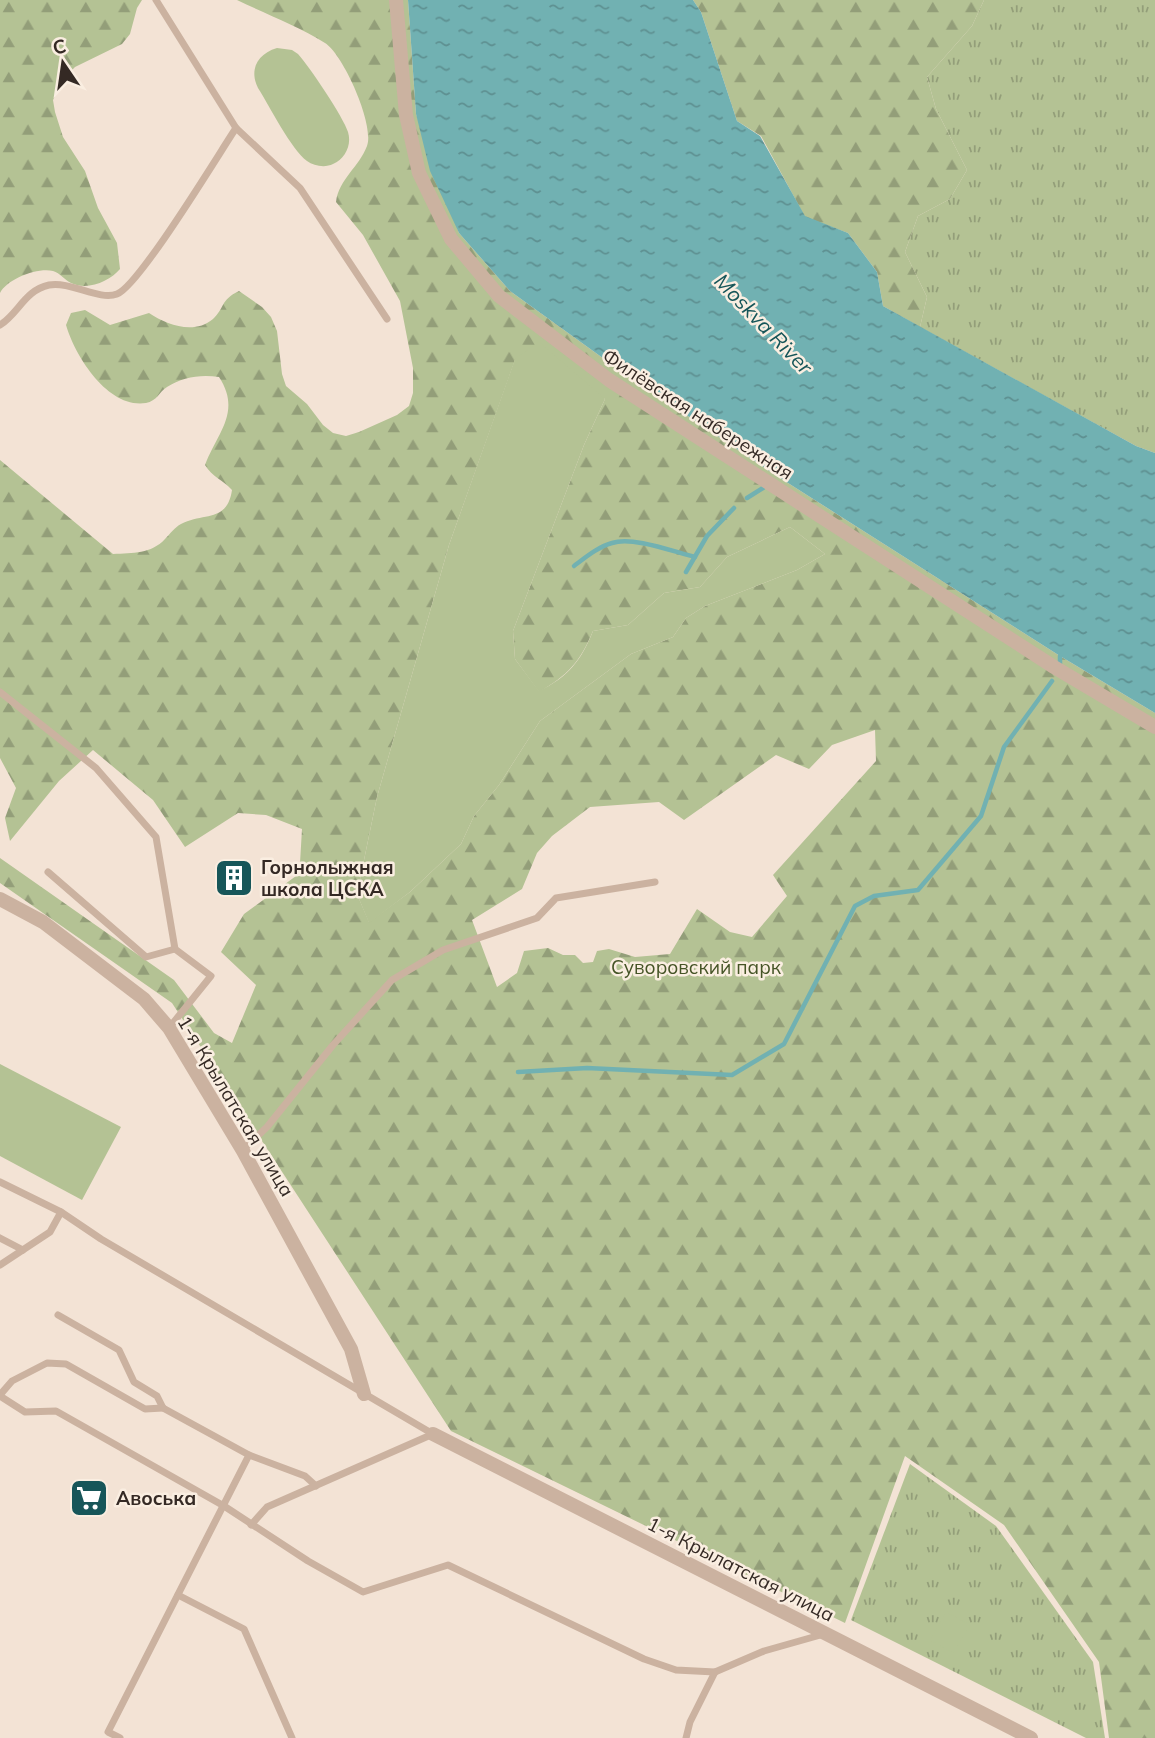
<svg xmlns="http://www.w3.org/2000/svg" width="1155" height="1738" font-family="Mulish,sans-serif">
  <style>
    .grass { fill: url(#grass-tufts) }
    .forest { fill: url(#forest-firs); fill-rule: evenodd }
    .pitch { fill: #b4c294 }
    .water { fill: url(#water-ripples) }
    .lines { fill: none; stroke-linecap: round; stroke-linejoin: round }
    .stream { stroke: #71b1b2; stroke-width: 4.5 }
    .lane { stroke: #cbb2a0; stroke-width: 7 }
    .street { stroke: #cbb2a0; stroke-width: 14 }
    .labels { text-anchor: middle; stroke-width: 5; stroke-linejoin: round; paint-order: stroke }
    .street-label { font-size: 19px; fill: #342924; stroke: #faeee1 }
    .poi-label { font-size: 19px; font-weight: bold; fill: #342924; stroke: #faeee1; text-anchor: start }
    .park-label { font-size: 19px; fill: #455426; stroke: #faeee1 }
    .water-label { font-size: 21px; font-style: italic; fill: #175659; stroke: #faeee1 }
  </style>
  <defs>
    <pattern id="grass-tufts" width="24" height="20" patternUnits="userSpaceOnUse" patternTransform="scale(1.75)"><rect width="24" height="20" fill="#b4c294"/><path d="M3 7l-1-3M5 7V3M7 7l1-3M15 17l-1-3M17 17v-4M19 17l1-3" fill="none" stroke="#939e79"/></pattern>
    <pattern id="forest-firs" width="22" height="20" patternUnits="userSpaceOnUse" patternTransform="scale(1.75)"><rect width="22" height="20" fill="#b4c294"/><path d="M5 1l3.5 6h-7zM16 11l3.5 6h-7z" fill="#939e79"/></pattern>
    <pattern id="water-ripples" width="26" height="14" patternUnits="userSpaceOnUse" patternTransform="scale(1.75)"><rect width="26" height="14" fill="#71b1b2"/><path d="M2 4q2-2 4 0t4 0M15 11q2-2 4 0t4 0" fill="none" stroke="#5e9091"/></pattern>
  </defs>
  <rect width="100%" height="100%" fill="#f3e3d5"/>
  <!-- grass -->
  <g class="grass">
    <polygon points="984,0 1155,0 1155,453 1136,446 920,327 927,297 905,252 918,216 950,199 967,170 936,109 927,77 972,26"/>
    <polygon points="910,1464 996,1526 1093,1662 1105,1738 1086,1738 851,1620"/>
  </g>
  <!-- forest -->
  <g class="forest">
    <path d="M 0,0 L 142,0 L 137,8 L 130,34 L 122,44 L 75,67 L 66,76 L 53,100 L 55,112 L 63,137 L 85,171 L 98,208 L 117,243 L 120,269 C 110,281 88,291 71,283 C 65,280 60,273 53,271 C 38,267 7,279 0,293 Z"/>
    <path d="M 237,0 L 408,0 L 416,114 L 459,233 L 510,291 L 618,369 L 777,476 L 1060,656 L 1155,713 L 1155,1738 L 1109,1738 L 1099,1662 L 1004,1525 L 905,1456 L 845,1623 L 451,1431 L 172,1003 L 0,883 L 0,858 L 174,980 L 214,1033 L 232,1043 L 256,985 L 221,952 L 244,914 L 296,876 L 300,863 L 302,829 L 266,815 L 238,813 L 185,847 L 153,800 L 93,750 L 59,781 L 10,841 L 5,818 L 16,788 L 0,758 L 0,460 L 113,554 C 133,553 151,554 165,539 C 170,534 175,527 181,524 C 204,512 227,523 232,490 C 223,480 212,477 205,465 C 217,433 242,412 219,377 C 201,374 182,377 167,387 C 159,392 157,401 146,403 C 108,409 75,356 66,325 L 71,313 L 85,310 L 110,325 L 149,313 C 167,325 194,335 213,319 C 225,308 220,300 239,291 L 262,307 L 271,317 L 277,331 L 282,374 L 286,386 L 307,404 L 323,425 L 333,433 L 346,436 L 359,432 L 397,415 L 409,406 L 413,393 L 413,368 L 400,301 L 363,235 L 336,202 C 339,179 359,167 367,146 C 375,125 343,54 325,43 C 298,26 266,14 237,0 ZM 515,360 L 605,399 L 584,445 L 513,631 L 515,659 L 539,692 C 568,675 580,662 593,631 L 628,625 L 664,593 L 700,587 L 727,557 L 790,527 L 825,554 L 797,570 L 705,606 L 686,618 L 673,637 L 631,654 L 540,721 L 499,785 L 474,816 L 461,844 L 410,892 L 369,922 L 357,894 L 377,797 L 449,545 ZM 875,730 L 876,761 L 773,875 L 787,896 L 752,937 L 730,932 L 697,909 L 670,954 L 635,957 L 609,949 L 597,951 L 593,962 L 583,963 L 575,955 L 563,955 L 548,948 L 524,951 L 517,973 L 497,987 L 472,920 L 522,889 L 537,853 L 552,836 L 590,807 L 659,802 L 684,820 L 776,755 L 809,769 L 832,745 Z"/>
    <polygon points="693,0 984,0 972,26 927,77 936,109 967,170 950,199 918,216 905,252 927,297 920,327 883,306 877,272 848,233 805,217 761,136 737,121 701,12"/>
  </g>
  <!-- pitch -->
  <g class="pitch">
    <path d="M 277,48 L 292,50 L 298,54 C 309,66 344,118 348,132 C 352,145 345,159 333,164 C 325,168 314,166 307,161 C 291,149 270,107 258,88 C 249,70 257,54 277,48 Z"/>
    <path d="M 539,342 L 605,399 L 584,445 L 513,631 L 515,659 L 539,691 C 568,677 581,661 593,631 L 628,625 L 664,593 L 700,587 L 727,557 L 790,527 L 825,554 L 797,570 L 705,606 L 686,618 L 673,637 L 631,654 L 540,721 L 499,785 L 474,816 L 461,844 L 410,892 L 369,923 L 357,894 L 377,797 L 449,545 L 515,359 Z"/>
    <polygon points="0,1064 121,1127 82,1200 0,1156"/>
    <polygon points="946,1612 970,1625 953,1653 930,1640"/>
  </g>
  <!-- water -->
  <polygon class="water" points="408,0 693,0 701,12 737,121 760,136 805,216 848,233 877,272 883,306 1136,446 1155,453 1155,713 1060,656 777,476 618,369 510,291 459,233 430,171 416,114"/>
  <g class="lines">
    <!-- stream -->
    <g class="stream">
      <polyline points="747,498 763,488"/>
      <path d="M 574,566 C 586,557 598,547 612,543 C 633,536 674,552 695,557"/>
      <polyline points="686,572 707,536 734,508"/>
      <polyline points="1060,665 1060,656"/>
      <polyline points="518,1072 587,1068 732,1075 784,1044 855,906 874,896 918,890 981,816 1004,747 1052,681"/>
    </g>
    <!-- lane -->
    <g class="lane">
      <polyline points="156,0 236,128 300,188 387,319"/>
      <path d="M 0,325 C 18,314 25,290 49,285 C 71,281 99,301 117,294 C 139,286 218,155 236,128"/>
      <polyline points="0,692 96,768 156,837 175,949 211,976 169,1028"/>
      <polyline points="48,872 146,957 175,949"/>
      <polyline points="243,1150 267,1127 333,1045 392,980 443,950 537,918 556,898 655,882"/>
      <polyline points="0,1182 61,1212 101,1239 433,1434"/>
      <polyline points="0,1238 23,1250"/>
      <polyline points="0,1265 50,1232 61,1212"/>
      <polyline points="58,1315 119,1350 134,1382 157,1396 163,1408 249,1455 108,1732 120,1738"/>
      <polyline points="0,1395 12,1381 47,1363 66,1364 145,1409 163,1408"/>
      <polyline points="0,1396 25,1412 56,1411 224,1506 308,1561 363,1592 448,1565 644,1659 676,1670 715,1672"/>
      <polyline points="249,1455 305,1476 316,1486"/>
      <polyline points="251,1525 267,1507 433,1434"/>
      <polyline points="178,1595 244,1629 292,1738"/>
      <polyline points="686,1738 690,1722 715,1672 764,1651 824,1634"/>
    </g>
    <!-- street -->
    <g class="street">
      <polyline points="396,0 406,115 419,173 451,239 499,296 609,380 1054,667 1155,727"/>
      <polyline points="0,899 43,922 144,999 169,1028 243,1151 351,1349 364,1394"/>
      <polyline points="433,1434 1031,1738"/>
    </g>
  </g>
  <!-- icons -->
  <defs>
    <symbol id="building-square" viewBox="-11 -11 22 22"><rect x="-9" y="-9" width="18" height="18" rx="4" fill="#175659" stroke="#faeee1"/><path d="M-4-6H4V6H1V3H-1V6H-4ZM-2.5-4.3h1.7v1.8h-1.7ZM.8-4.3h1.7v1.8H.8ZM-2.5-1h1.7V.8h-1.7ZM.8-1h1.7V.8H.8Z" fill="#fff"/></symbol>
    <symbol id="supermarket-square" viewBox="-11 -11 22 22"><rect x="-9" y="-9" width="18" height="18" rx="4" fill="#175659" stroke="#faeee1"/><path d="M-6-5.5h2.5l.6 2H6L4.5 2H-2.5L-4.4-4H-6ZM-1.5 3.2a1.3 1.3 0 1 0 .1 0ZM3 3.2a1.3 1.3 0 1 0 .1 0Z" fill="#fff"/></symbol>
  </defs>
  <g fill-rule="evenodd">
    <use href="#building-square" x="212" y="856" width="44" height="44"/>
    <use href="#supermarket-square" x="67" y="1476" width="44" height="44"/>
  </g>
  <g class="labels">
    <!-- street labels -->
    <g class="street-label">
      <text transform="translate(698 414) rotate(33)" y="7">Филёвская набережная</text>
      <text transform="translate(236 1106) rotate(59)" y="7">1-я Крылатская улица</text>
      <text transform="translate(741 1569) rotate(27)" y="7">1-я Крылатская улица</text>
    </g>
    <!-- poi labels -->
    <g class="poi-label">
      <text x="261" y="874">Горнолыжная<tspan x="261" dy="22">школа ЦСКА</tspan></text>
      <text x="116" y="1505">Авоська</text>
    </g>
    <!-- park labels -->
    <g class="park-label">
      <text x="696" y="974">Суворовский парк</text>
    </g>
    <!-- water labels -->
    <g class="water-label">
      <text transform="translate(763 324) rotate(46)" y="7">Moskva River</text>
    </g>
  </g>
  <!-- north arrow -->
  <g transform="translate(63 63) rotate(347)" stroke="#faeee1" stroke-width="5" paint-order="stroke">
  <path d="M0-5L12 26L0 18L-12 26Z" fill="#342924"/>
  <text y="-10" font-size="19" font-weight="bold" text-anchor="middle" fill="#342924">С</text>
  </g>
</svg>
